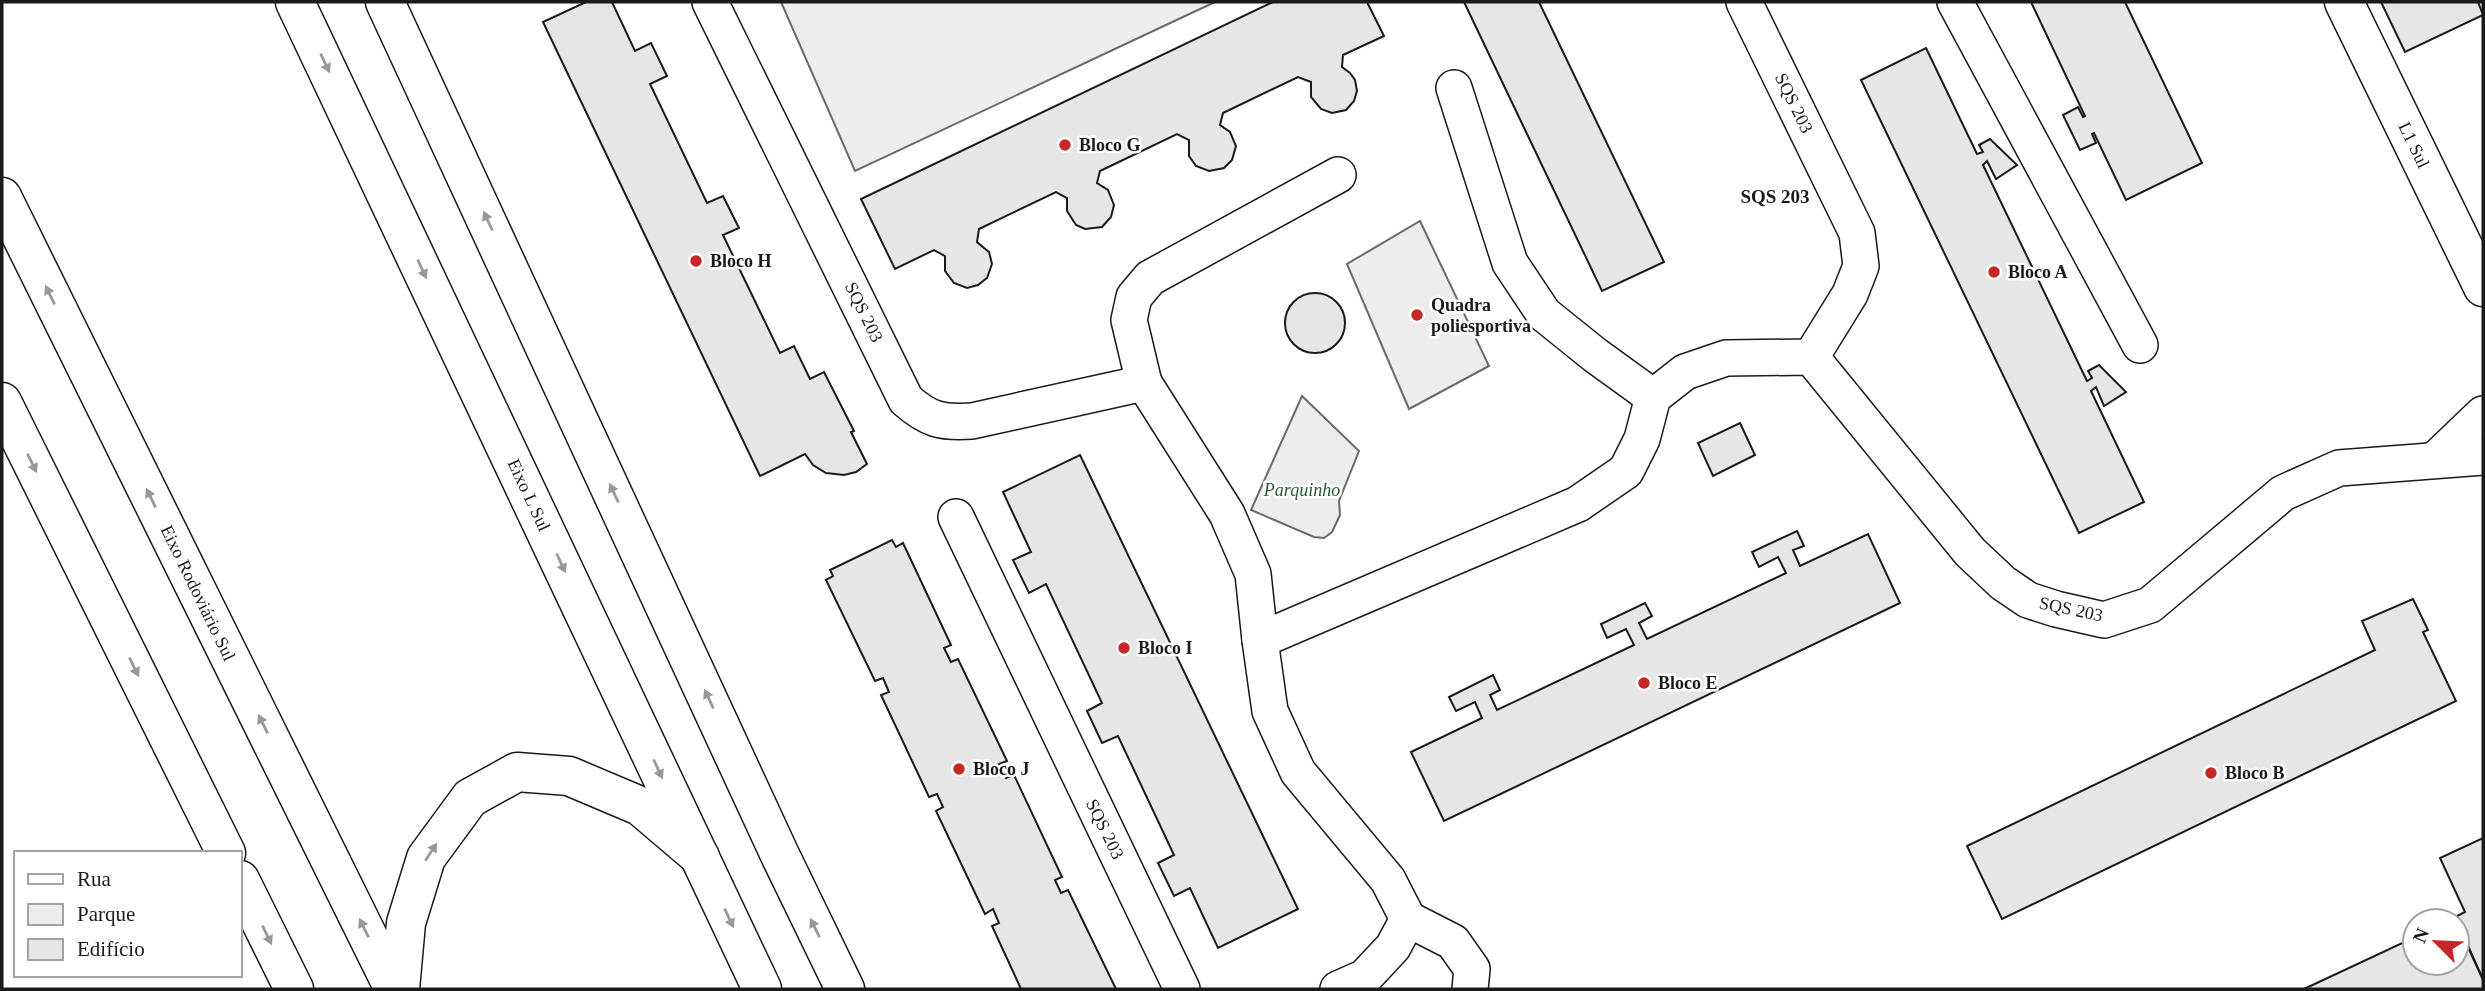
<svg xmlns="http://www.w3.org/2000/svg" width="2485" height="991" font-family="Georgia,serif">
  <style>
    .green { fill: #ededed; stroke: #6a6a6a; stroke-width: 2 }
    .building { fill: #e6e6e6; stroke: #1a1a1a; stroke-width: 2 }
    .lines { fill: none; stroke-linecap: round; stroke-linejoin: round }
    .street-casing { stroke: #1a1a1a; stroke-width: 38 }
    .secondary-casing { stroke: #1a1a1a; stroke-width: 41 }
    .primary-casing { stroke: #1a1a1a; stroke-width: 41 }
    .highway-casing { stroke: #1a1a1a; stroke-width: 41 }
    .street { stroke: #fff; stroke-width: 35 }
    .secondary { stroke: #fff; stroke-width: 38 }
    .primary { stroke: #fff; stroke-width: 38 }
    .highway { stroke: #fff; stroke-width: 38 }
    .oneway { fill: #989898 }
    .poi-dot { fill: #c62828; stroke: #fff; stroke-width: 2.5 }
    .labels { text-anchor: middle; stroke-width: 5; stroke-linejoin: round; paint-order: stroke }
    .street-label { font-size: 18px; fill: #1a1a1a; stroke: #fff }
    .poi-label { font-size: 18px; font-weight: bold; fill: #1a1a1a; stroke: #fff; text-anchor: start }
    .park-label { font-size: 18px; font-style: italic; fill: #2b5a34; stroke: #fff }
    .neighbourhood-label { font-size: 19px; font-weight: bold; fill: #1a1a1a; stroke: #fff }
  </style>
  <rect width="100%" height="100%" fill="#fff"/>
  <!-- green -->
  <g class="green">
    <polygon points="781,2 1215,2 855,171"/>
    <polygon points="1420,221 1489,366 1409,409 1347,264"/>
    <polygon points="1302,396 1359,451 1339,501 1340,515 1332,532 1324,538 1314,537 1251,510"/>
  </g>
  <!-- building -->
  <g class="building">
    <polygon points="586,2 612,2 635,51 651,43 667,76 650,84 707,203 723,196 739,228 723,235 780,353 794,346 810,379 824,372 854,431 851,432 867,464 856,472 844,475 826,473 813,465 805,454 760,476 543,22"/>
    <polygon points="1273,2 1367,2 1384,36 1343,55 1342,67 1350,73 1355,80 1357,91 1354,101 1346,110 1332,113 1321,109 1311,97 1311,82 1298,77 1223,113 1220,125 1230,132 1236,146 1232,160 1224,168 1209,171 1196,166 1189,156 1189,140 1177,134 1100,171 1097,183 1108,190 1114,205 1111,217 1102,227 1085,229 1076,225 1067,211 1067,198 1056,192 979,229 977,242 989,252 992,264 987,278 978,285 967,288 954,283 945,271 945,256 934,250 895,269 861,199"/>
    <polygon points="1464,2 1539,2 1664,262 1602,291"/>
    <polygon points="2031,2 2125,2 2202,163 2126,200 2094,133 2092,134 2096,143 2080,150 2063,115 2078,107 2083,117 2085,116"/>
    <polygon points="2381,2 2478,2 2483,15 2405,52"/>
    <polygon points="1926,48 1977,154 1983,152 1979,145 1990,139 2017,165 1996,179 1987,161 1983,165 2087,381 2092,378 2088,371 2099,365 2126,392 2104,406 2096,387 2091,391 2144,502 2079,533 1861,80"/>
    <circle cx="1315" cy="323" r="30"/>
    <polygon points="1740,423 1755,455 1713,476 1698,443"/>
    <polygon points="1080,455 1298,909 1218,948 1190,888 1174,896 1158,863 1174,855 1118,736 1102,743 1087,711 1102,703 1046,584 1029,593 1013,560 1031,552 1003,492"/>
    <polygon points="1797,531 1804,546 1793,550 1800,566 1868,534 1900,603 1444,821 1411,752 1482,718 1475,702 1456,711 1449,697 1493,675 1500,690 1490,695 1497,710 1634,645 1626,629 1607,638 1601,624 1645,603 1652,616 1639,623 1647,639 1786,573 1778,557 1759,567 1752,552"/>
    <polygon points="892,540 896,547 903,543 951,645 944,648 951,662 958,659 1007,761 999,764 1006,778 1014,775 1062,877 1055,880 1061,893 1068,890 1116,989 1021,989 992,926 999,923 993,909 985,914 936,811 943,807 937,794 929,797 881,695 889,692 883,678 875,681 826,580 833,576 830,570"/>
    <polygon points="2413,599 2428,630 2423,632 2456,701 2002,919 1967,846 2375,650 2362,621"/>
    <polygon points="2483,838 2483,974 2481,975 2457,921 2453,918 2465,912 2440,858"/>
    <polygon points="2457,923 2483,980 2483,989 2304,989 2415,937 2415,963 2457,963"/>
  </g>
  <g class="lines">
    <defs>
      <g id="street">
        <path d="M 710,2 L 906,400 C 929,420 941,423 972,421 L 1144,383 L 1227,514 L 1253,574 L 1260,640 L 1578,504 L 1626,471 L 1642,439 L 1653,397 L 1685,372 L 1726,358 L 1811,357 L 1970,552 L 2003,583 L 2028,600 L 2056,609 L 2104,620 L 2150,605 L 2283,493 L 2339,468 L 2483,457"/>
        <polyline points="1744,2 1857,233 1861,266 1850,294 1811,357"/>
        <polyline points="1955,2 2140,345"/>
        <polyline points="1454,88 1510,263 1544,314 1595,355 1653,397"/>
        <polyline points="1144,383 1129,320 1134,297 1150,278 1338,175"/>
        <polyline points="2435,460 2483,414"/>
        <polyline points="956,517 1182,989"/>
        <polyline points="1260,640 1270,711 1298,772 1388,880 1408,919 1393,947 1365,977 1338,989"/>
        <polyline points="1408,919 1453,942 1472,969 1470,989"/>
      </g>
      <polyline id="secondary" points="2344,2 2483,287"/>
      <g id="primary">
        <polyline points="295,2 762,989"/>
        <polyline points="385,2 779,853 845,989"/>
      </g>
      <g id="highway">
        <polyline points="2,197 394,989"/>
        <polyline points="2,402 226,853"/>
        <polyline points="240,880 294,989"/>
        <polyline points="400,989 406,923 426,858 470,798 517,772 569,776 640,806 700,857"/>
      </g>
    </defs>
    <!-- street casing -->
    <use href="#street" class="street-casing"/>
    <!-- secondary casing -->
    <use href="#secondary" class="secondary-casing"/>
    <!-- primary casing -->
    <use href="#primary" class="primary-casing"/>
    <!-- highway casing -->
    <use href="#highway" class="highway-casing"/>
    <!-- street -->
    <use href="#street" class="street"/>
    <!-- secondary -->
    <use href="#secondary" class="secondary"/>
    <!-- primary -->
    <use href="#primary" class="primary"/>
    <!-- highway -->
    <use href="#highway" class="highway"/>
  </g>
  <!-- one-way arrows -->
  <defs><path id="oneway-solid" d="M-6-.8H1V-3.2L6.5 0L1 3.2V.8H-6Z" transform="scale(1.75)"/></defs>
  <g class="oneway">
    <use href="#oneway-solid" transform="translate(325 63) rotate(65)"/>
    <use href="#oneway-solid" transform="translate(488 221) rotate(-115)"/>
    <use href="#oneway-solid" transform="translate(422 269) rotate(65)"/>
    <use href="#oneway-solid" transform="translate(50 295) rotate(-116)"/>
    <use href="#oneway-solid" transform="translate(32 463) rotate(64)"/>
    <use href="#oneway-solid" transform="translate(614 493) rotate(-115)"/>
    <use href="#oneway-solid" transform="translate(151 498) rotate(-116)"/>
    <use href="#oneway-solid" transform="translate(561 563) rotate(65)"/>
    <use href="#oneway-solid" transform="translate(134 667) rotate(64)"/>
    <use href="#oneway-solid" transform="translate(709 699) rotate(-115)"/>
    <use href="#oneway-solid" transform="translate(263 724) rotate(-116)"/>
    <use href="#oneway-solid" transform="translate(658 769) rotate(65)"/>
    <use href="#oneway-solid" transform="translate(431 852) rotate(-57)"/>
    <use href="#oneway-solid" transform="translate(729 918) rotate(65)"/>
    <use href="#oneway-solid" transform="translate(364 928) rotate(-116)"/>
    <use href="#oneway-solid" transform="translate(815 928) rotate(-116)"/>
    <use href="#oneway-solid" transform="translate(267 935) rotate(64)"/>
  </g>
  <!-- markers -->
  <g class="poi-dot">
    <circle cx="1065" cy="145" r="7"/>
    <circle cx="696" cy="261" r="7"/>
    <circle cx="1994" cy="272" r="7"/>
    <circle cx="1417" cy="315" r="7"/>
    <circle cx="1124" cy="648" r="7"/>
    <circle cx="1644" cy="683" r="7"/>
    <circle cx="959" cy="769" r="7"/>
    <circle cx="2211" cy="773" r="7"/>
  </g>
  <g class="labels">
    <!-- street labels -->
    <g class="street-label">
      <text transform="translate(1794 103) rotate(64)" y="6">SQS 203</text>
      <text transform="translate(2414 145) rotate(64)" y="6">L1 Sul</text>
      <text transform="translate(864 312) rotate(64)" y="6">SQS 203</text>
      <text transform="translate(529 495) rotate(65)" y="6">Eixo L Sul</text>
      <text transform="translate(198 593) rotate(64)" y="6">Eixo Rodoviário Sul</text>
      <text transform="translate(2071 609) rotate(12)" y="6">SQS 203</text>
      <text transform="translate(1105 829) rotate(64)" y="6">SQS 203</text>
    </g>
    <!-- poi labels -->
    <g class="poi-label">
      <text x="1079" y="151">Bloco G</text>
      <text x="710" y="267">Bloco H</text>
      <text x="2008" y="278">Bloco A</text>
      <text x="1431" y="311">Quadra<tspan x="1431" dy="21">poliesportiva</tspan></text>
      <text x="1138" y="654">Bloco I</text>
      <text x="1658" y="689">Bloco E</text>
      <text x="973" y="775">Bloco J</text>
      <text x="2225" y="779">Bloco B</text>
    </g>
    <!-- park labels -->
    <g class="park-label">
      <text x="1302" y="496">Parquinho</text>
    </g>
    <!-- neighbourhood labels -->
    <g class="neighbourhood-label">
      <text x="1775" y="203">SQS 203</text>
    </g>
  </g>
  <!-- border -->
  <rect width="2485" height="991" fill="none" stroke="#1a1a1a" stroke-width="7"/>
  <!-- legend -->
  <rect x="14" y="851" width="228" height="126" fill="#ffffff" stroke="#a3a3a3" stroke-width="2"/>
  <rect x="28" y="874" width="35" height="10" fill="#ffffff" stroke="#a3a3a3" stroke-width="2"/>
  <text x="77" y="886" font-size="21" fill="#1a1a1a">Rua</text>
  <rect x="28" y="904" width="35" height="21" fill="#ededed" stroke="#a3a3a3" stroke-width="2"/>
  <text x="77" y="921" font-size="21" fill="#1a1a1a">Parque</text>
  <rect x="28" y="939" width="35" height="21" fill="#e6e6e6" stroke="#a3a3a3" stroke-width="2"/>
  <text x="77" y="956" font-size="21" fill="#1a1a1a">Edifício</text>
  <!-- north arrow -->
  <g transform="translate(2436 942) rotate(294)"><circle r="33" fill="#ffffff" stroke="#a3a3a3" stroke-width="2"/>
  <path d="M0-5L12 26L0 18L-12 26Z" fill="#c62828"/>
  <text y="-10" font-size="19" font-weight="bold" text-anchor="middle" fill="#1a1a1a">N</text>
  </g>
</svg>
